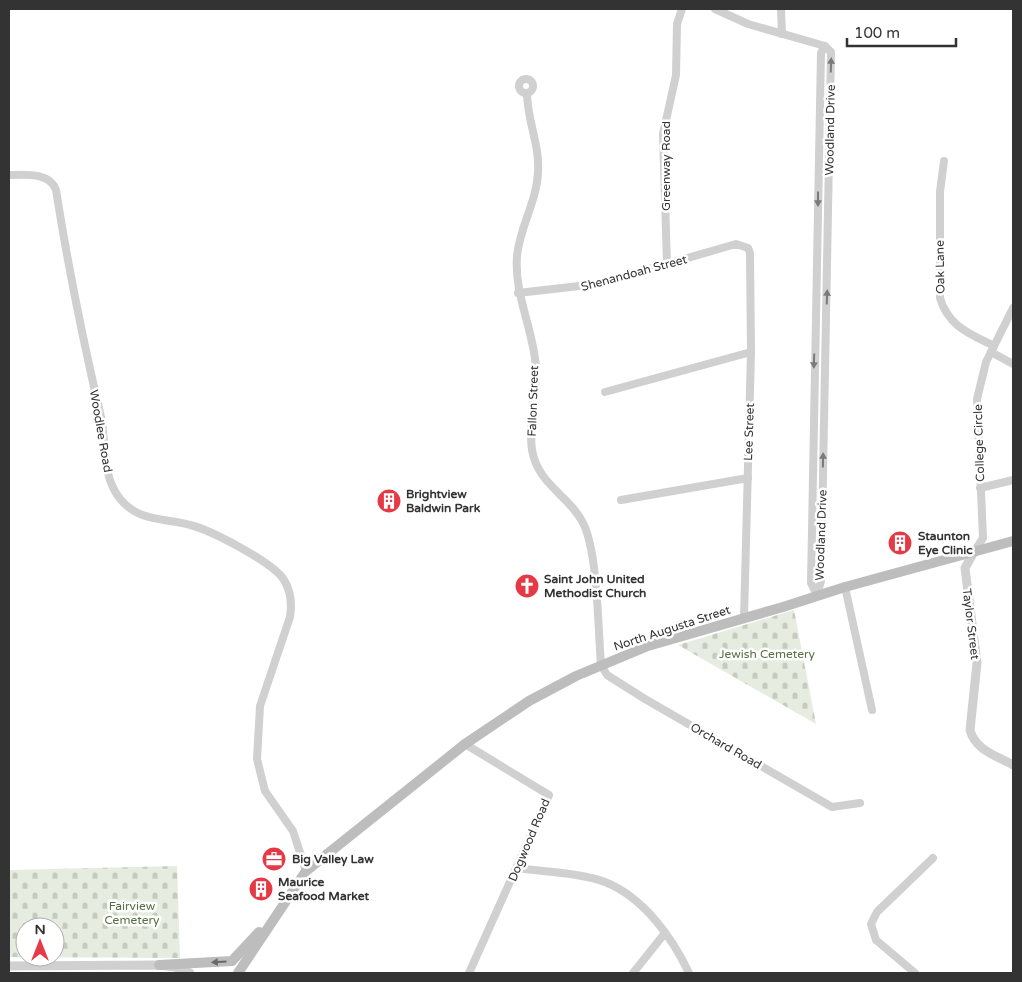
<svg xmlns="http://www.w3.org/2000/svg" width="1022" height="982" font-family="'Varela Round',sans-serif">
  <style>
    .cemetery { fill: url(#cemetery-stones); fill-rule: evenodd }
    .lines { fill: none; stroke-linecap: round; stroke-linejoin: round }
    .minor { stroke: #d0d0d0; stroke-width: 8 }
    .tertiary { stroke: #d0d0d0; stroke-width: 9 }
    .secondary { stroke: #bdbdbd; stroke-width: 10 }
    .oneway { fill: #7a7a7a }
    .oneway2 { fill: #6a6a6a }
    .labels { text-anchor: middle; stroke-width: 5; stroke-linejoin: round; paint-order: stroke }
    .street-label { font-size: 12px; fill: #333; stroke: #fff }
    .poi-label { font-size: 12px; font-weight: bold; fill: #333; stroke: #fff; text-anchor: start }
    .park-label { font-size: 12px; fill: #56703f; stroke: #fff }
  </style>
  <defs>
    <pattern id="cemetery-stones" width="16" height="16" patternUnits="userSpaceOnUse" patternTransform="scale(1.25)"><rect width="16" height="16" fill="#e6ecdf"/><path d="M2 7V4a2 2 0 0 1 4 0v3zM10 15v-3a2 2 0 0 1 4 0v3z" fill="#c6cbc0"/></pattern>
  </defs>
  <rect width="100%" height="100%" fill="#fff"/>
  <!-- cemetery -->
  <g class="cemetery">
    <polygon points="794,610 816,724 678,645"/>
    <path d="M 177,866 L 180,958 L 9,957 L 9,870 ZM 25,927 L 55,927 L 55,957 L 25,957 Z"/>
  </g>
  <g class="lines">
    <!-- minor -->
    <g class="minor">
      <polyline points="715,9 748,24 825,46 831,52 821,581 817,595"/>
      <polyline points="781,9 782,34"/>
      <circle cx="526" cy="86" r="7"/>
      <path d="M 527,93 C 527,120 540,145 538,172 C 537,201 520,226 517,256 C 514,295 533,328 536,367 C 537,394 528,423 532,450 C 538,485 569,495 583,523 C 598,552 598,630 601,665 L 607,675 L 645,699 L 832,807 L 860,803"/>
      <path d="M 944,161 L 940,192 L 940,298 C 948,326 970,334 994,346"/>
      <path d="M 9,175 C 25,175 50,172 56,190 C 68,266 83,341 101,417 C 107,446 101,476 121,500 C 140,522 165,518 190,525 C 211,530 274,563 284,580 C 291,591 292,604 290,617 L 260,706 L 257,759 L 265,791 L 293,831 L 306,871"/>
      <polyline points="667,265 663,134 676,75 677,24 682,9"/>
      <polyline points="518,293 597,284 736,244 748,248 750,253 751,352 744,618"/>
      <polyline points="991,352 1013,364"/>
      <polyline points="605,392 751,352"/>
      <polyline points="980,488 1013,480"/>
      <polyline points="621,500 748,478"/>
      <polyline points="974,552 983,538 977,399 986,362 1013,308"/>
      <polyline points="845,587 872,710"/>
      <polyline points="817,595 811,583 821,53 825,46"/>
      <polyline points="465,744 549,795 469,973"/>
      <path d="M 518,868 C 542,872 583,873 605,882 C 643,897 672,937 689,973"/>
      <polyline points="633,973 665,933"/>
      <polyline points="915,973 876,940 871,924 877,912 933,858"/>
    </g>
    <!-- tertiary -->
    <g class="tertiary">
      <path d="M 974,552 L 965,568 L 977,663 L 970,730 C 975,750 997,756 1013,765"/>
      <polyline points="9,966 159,965 175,967 190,973"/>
    </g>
    <!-- secondary -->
    <g class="secondary">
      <polyline points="159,965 232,961 259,932"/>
      <polyline points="238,973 306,871 465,744 529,701 576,676 648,646 783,607 845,587 1013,541"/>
    </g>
  </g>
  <!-- one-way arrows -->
  <defs><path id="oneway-solid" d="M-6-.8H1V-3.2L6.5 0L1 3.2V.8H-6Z" transform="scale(1.25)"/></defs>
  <g class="oneway">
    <use href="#oneway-solid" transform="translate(831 65) rotate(-88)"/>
    <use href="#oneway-solid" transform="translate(818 199) rotate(90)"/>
    <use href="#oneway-solid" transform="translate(827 297) rotate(-88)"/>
    <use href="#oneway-solid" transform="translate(814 361) rotate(92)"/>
    <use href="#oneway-solid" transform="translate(823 460) rotate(-89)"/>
  </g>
  <use class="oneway2" href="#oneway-solid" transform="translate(219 962) rotate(177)"/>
  <!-- icons -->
  <defs>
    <symbol id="building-disc" viewBox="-11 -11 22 22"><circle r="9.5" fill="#e63946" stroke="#fff"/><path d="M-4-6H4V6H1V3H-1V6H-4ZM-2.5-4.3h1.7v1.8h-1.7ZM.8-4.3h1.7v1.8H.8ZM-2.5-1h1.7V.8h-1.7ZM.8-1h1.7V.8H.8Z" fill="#fff"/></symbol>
    <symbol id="church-disc" viewBox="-11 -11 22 22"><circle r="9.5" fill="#e63946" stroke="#fff"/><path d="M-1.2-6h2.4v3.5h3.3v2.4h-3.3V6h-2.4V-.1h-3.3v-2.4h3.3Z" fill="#fff"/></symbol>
    <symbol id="office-disc" viewBox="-11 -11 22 22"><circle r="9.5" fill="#e63946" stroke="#fff"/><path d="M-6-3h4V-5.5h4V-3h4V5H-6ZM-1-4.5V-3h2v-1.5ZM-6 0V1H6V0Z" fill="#fff"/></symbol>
  </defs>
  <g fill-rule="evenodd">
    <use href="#building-disc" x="375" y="487" width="28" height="28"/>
    <use href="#building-disc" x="886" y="529" width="28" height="28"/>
    <use href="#church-disc" x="513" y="572" width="28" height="28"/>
    <use href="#office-disc" x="260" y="845" width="28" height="28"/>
    <use href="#building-disc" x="247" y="875" width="28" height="28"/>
  </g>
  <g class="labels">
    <!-- street labels -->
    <g class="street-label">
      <text transform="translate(830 130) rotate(-89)" y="4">Woodland Drive</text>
      <text transform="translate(666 166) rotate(-90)" y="4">Greenway Road</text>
      <text transform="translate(940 267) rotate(-91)" y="4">Oak Lane</text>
      <text transform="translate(634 273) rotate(-15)" y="4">Shenandoah Street</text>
      <text transform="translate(533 401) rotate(-88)" y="4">Fallon Street</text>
      <text transform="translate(101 431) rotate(80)" y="4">Woodlee Road</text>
      <text transform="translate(749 432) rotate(-88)" y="4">Lee Street</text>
      <text transform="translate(979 443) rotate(-92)" y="4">College Circle</text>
      <text transform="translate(821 535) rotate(-88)" y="4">Woodland Drive</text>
      <text transform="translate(971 624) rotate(83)" y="4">Taylor Street</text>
      <text transform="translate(672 628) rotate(-18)" y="4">North Augusta Street</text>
      <text transform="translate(726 746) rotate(30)" y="4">Orchard Road</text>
      <text transform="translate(529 840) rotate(-67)" y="4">Dogwood Road</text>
    </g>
    <!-- poi labels -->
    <g class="poi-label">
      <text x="406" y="498">Brightview<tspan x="406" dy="14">Baldwin Park</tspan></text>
      <text x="918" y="540">Staunton<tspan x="918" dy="14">Eye Clinic</tspan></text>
      <text x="544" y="583">Saint John United<tspan x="544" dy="14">Methodist Church</tspan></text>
      <text x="292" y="863">Big Valley Law</text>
      <text x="278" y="886">Maurice<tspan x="278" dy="14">Seafood Market</tspan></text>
    </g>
    <!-- park labels -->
    <g class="park-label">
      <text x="767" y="658">Jewish Cemetery</text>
      <text x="132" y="910">Fairview<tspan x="132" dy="14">Cemetery</tspan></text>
    </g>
  </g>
  <!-- border -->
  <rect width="1022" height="982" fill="none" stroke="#333333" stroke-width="20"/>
  <!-- north arrow -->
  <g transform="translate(40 942)"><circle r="24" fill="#ffffff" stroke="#adadad"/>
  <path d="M0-4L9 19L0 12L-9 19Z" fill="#e63946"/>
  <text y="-8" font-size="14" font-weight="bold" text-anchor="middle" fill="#333333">N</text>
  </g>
  <!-- scale -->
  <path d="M847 38v8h109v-8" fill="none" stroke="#333333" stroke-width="2.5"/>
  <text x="854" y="38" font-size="15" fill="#333333" stroke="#ffffff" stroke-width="4" paint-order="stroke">100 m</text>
</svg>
